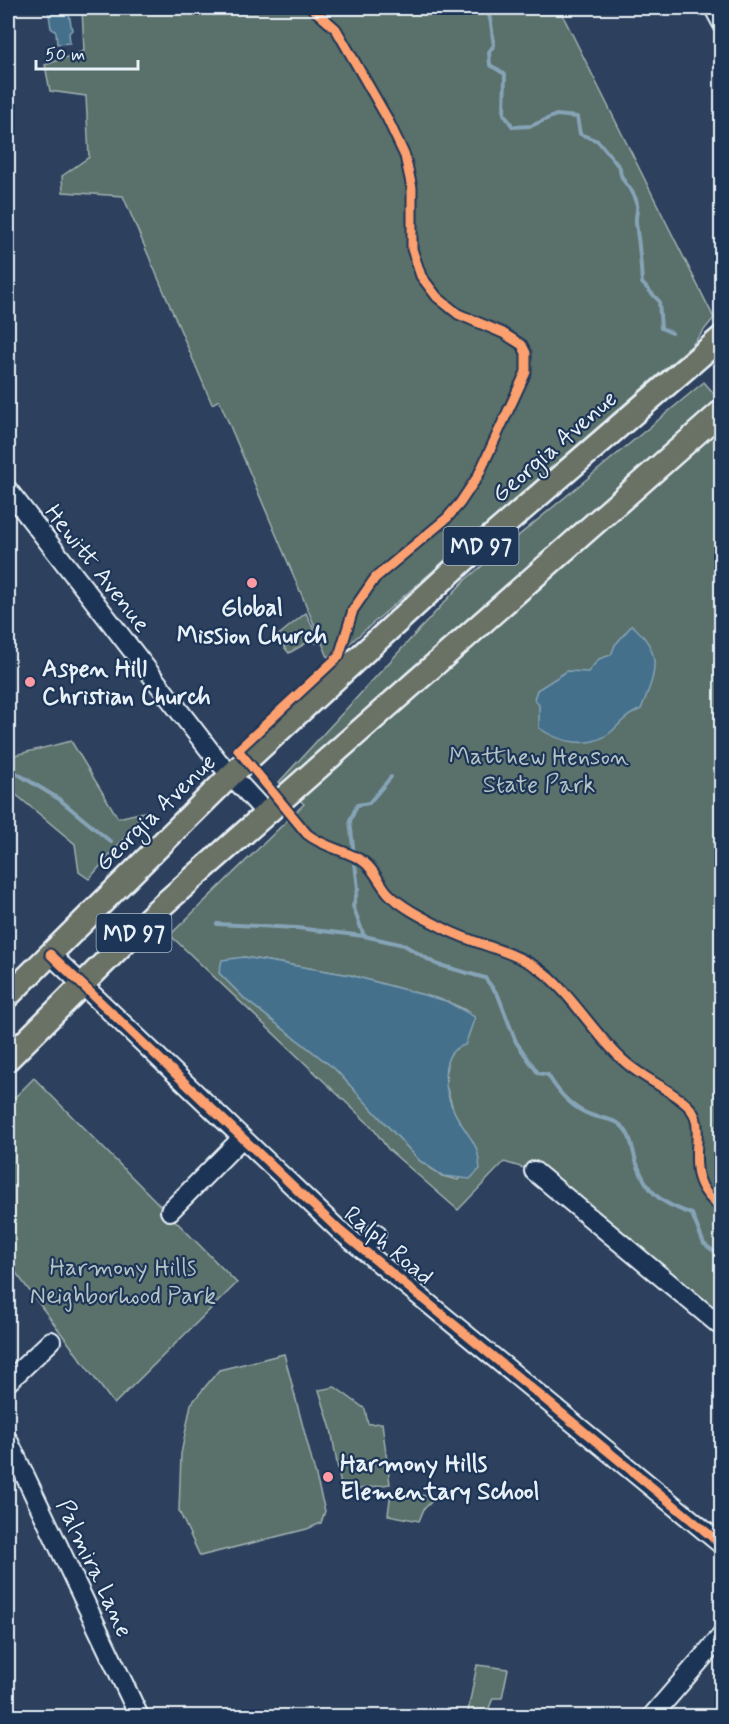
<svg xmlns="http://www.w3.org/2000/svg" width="729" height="1724" font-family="Mynerve,sans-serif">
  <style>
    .green { fill: #5a6f6a; stroke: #a1b0b1; stroke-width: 1.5; fill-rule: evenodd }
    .water { fill: #45708b; stroke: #86a4b7; stroke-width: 1.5 }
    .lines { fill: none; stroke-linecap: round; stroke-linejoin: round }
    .stream { stroke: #86a4b7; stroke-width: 4 }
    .minor-casing { stroke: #e8f1f8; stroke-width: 22 }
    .major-casing { stroke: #e8f1f8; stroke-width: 27 }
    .minor { stroke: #1d3557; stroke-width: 18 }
    .major { stroke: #6b7165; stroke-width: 22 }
    .cycleway-casing { stroke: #1d3557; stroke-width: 13 }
    .cycleway { stroke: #fca06f; stroke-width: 9 }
    .poi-dot { fill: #ff9aa2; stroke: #1d3557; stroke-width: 2 }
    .labels { text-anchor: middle; stroke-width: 4.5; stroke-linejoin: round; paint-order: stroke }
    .shield { fill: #1d3557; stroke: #abb9c8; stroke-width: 1.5 }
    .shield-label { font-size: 22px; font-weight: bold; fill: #e8f1f8 }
    .street-label { font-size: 24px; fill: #e8f1f8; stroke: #1d3557 }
    .poi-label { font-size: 24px; font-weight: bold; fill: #e8f1f8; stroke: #1d3557; text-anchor: start }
    .park-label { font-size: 24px; fill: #b6c4c6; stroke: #1d3557 }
  </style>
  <rect width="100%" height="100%" fill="#2d405d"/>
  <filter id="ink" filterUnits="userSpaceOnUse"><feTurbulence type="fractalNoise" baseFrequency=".0167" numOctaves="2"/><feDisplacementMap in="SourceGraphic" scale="12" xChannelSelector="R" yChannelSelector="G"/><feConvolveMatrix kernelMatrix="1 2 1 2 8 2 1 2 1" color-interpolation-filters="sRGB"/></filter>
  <g filter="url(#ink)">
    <!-- green -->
    <g class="green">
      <polygon points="82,8 559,8 714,318 692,345 349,644 328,657 219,400 212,404 123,196 63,192 62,176 89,157 86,96 50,91 45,65 84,51"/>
      <path d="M 704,382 L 722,403 L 722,499 L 716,522 L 722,548 L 721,1327 L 534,1171 L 504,1162 L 458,1210 L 388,1149 L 372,1127 L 170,935 L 304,804 L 279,782 L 465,580 ZM 244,957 L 350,975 L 446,1001 L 470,1012 L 455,1047 L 447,1057 L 446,1086 L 454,1112 L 477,1150 L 458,1180 L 442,1176 L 420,1161 L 335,1069 L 246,1000 L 219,973 Z"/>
      <polygon points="306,613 320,643 308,642 289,653 276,637"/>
      <polygon points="71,741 118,818 148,811 89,879 79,872 75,844 8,788 8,750 15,755"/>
      <polygon points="34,1078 237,1283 114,1404 8,1262 8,1104"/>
      <polygon points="284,1354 325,1511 321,1523 307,1529 200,1556 179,1511 181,1454 191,1404 219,1370"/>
      <polygon points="335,1387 365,1409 368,1424 382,1423 390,1484 342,1492 331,1429 319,1390"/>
      <polygon points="391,1491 427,1496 432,1501 424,1509 419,1521 388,1515"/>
      <polygon points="477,1665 508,1669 502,1698 493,1698 486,1716 467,1716"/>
    </g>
    <!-- water -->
    <g class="water">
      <polygon points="48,8 68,8 72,30 69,33 70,43 57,44 56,32 51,28"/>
      <path d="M 632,625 C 665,653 655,675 641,709 C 624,717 624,720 611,732 C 590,750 559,742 539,728 L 539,705 L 534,699 L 537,690 L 567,671 L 588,672 L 599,659 L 611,655 L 615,645 Z"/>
      <path d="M 244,957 L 350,975 L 446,1001 L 475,1017 L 465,1045 C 437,1051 444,1093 455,1113 C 461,1126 472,1137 477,1150 C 479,1156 479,1163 480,1169 L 470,1179 L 443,1176 L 420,1161 L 335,1069 L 246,1000 L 219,973 L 222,960 Z"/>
    </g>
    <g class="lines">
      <!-- stream -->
      <g class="stream">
        <path d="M 486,8 C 493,20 491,31 494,45 L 489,52 L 490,65 L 505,74 L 504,114 L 513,127 L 531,126 L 556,115 L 577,117 L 580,134 L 598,141 L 620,168 C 619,182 636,190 637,204 C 638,211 635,217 636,223 C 639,243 641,263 642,283 L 659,301 L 661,328 L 672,333"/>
        <polyline points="8,768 59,799 111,842"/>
        <path d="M 217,924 L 297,928 L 364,936 L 404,945 L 436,964 L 485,978 L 498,995 L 516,1042 L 538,1073 L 548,1075 C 558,1092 571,1108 591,1115 C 599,1118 611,1119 618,1123 C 633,1134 631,1148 637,1164 C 648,1195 663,1204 692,1214 L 704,1244 L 722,1257"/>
        <polyline points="364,936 353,906 358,889 350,821 357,805 369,803 391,777"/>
      </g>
      <defs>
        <g id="minor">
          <polyline points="714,8 722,23"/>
          <polyline points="8,490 218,761 266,813"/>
          <polyline points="50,954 339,1230 722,1545"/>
          <polyline points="534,1171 722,1327"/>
          <polyline points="170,1211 242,1138"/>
          <polyline points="362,1249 376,1233"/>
          <polyline points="8,1382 51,1341"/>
          <polyline points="8,1440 139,1716"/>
          <polyline points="652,1716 722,1635"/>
        </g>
        <g id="major">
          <polyline points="8,996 230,776 470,555 722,337"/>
          <polyline points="8,1059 157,910 722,411"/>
        </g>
      </defs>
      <!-- minor casing -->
      <use href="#minor" class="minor-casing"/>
      <!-- major casing -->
      <use href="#major" class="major-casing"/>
      <!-- minor -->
      <use href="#minor" class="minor"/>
      <!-- major -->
      <use href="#major" class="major"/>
      <defs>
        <g id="cycleway">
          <path d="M 312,8 L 336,29 L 387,118 L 405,156 L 412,188 L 412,249 L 421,276 L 437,297 L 458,314 L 503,333 L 522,345 L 526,353 L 526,372 L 478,476 L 460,503 L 447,518 L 375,578 L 353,610 L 339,656 L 238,750 L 307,834 C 326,849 348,850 364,862 C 375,870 380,885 389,894 C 404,909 428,920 447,930 C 477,945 511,950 539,969 C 569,990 595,1036 625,1062 C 644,1079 670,1089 688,1106 C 713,1130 674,1174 722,1208"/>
          <polyline points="50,954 339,1230 722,1545"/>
        </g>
      </defs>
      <!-- cycleway casing -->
      <use href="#cycleway" class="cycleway-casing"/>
      <!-- cycleway -->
      <use href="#cycleway" class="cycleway"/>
    </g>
  </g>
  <!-- markers -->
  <g class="poi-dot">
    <circle cx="252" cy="583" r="6"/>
    <circle cx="30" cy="682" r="6"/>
    <circle cx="328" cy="1477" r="6"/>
  </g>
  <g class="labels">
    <!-- shield labels -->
    <g class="shield">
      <rect x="443.5" y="527" width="75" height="38" rx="4.5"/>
      <rect x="96.5" y="914" width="75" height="38" rx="4.5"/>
    </g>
    <g class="shield-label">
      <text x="481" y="554">MD 97</text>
      <text x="134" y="941">MD 97</text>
    </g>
    <!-- street labels -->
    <g class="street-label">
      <text transform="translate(554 446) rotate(-41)" y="8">Georgia Avenue</text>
      <text transform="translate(98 568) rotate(52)" y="8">Hewitt Avenue</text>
      <text transform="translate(155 812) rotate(-44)" y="8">Georgia Avenue</text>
      <text transform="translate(389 1245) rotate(40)" y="8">Ralph Road</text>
      <text transform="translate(95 1568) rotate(65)" y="8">Palmira Lane</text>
    </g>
    <!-- poi labels -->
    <g class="poi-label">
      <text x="252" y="615" text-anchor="middle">Global<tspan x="252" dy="28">Mission Church</tspan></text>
      <text x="42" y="676">Aspen Hill<tspan x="42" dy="28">Christian Church</tspan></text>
      <text x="340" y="1471">Harmony Hills<tspan x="340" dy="28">Elementary School</tspan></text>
    </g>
    <!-- park labels -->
    <g class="park-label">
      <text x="539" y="764">Matthew Henson<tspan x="539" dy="28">State Park</tspan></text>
      <text x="123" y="1275">Harmony Hills<tspan x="123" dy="28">Neighborhood Park</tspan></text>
    </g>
  </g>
  <!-- margin -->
  <rect width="729" height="1724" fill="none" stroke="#1d3557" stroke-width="30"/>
  <rect x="15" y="15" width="699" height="1694" fill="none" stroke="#e8f1f8" stroke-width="2" filter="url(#ink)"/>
  <!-- scale -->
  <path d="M36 60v9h102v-9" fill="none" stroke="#e8f1f8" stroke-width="3"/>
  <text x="45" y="60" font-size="18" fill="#e8f1f8" stroke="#1d3557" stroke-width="4.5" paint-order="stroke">50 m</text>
</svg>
